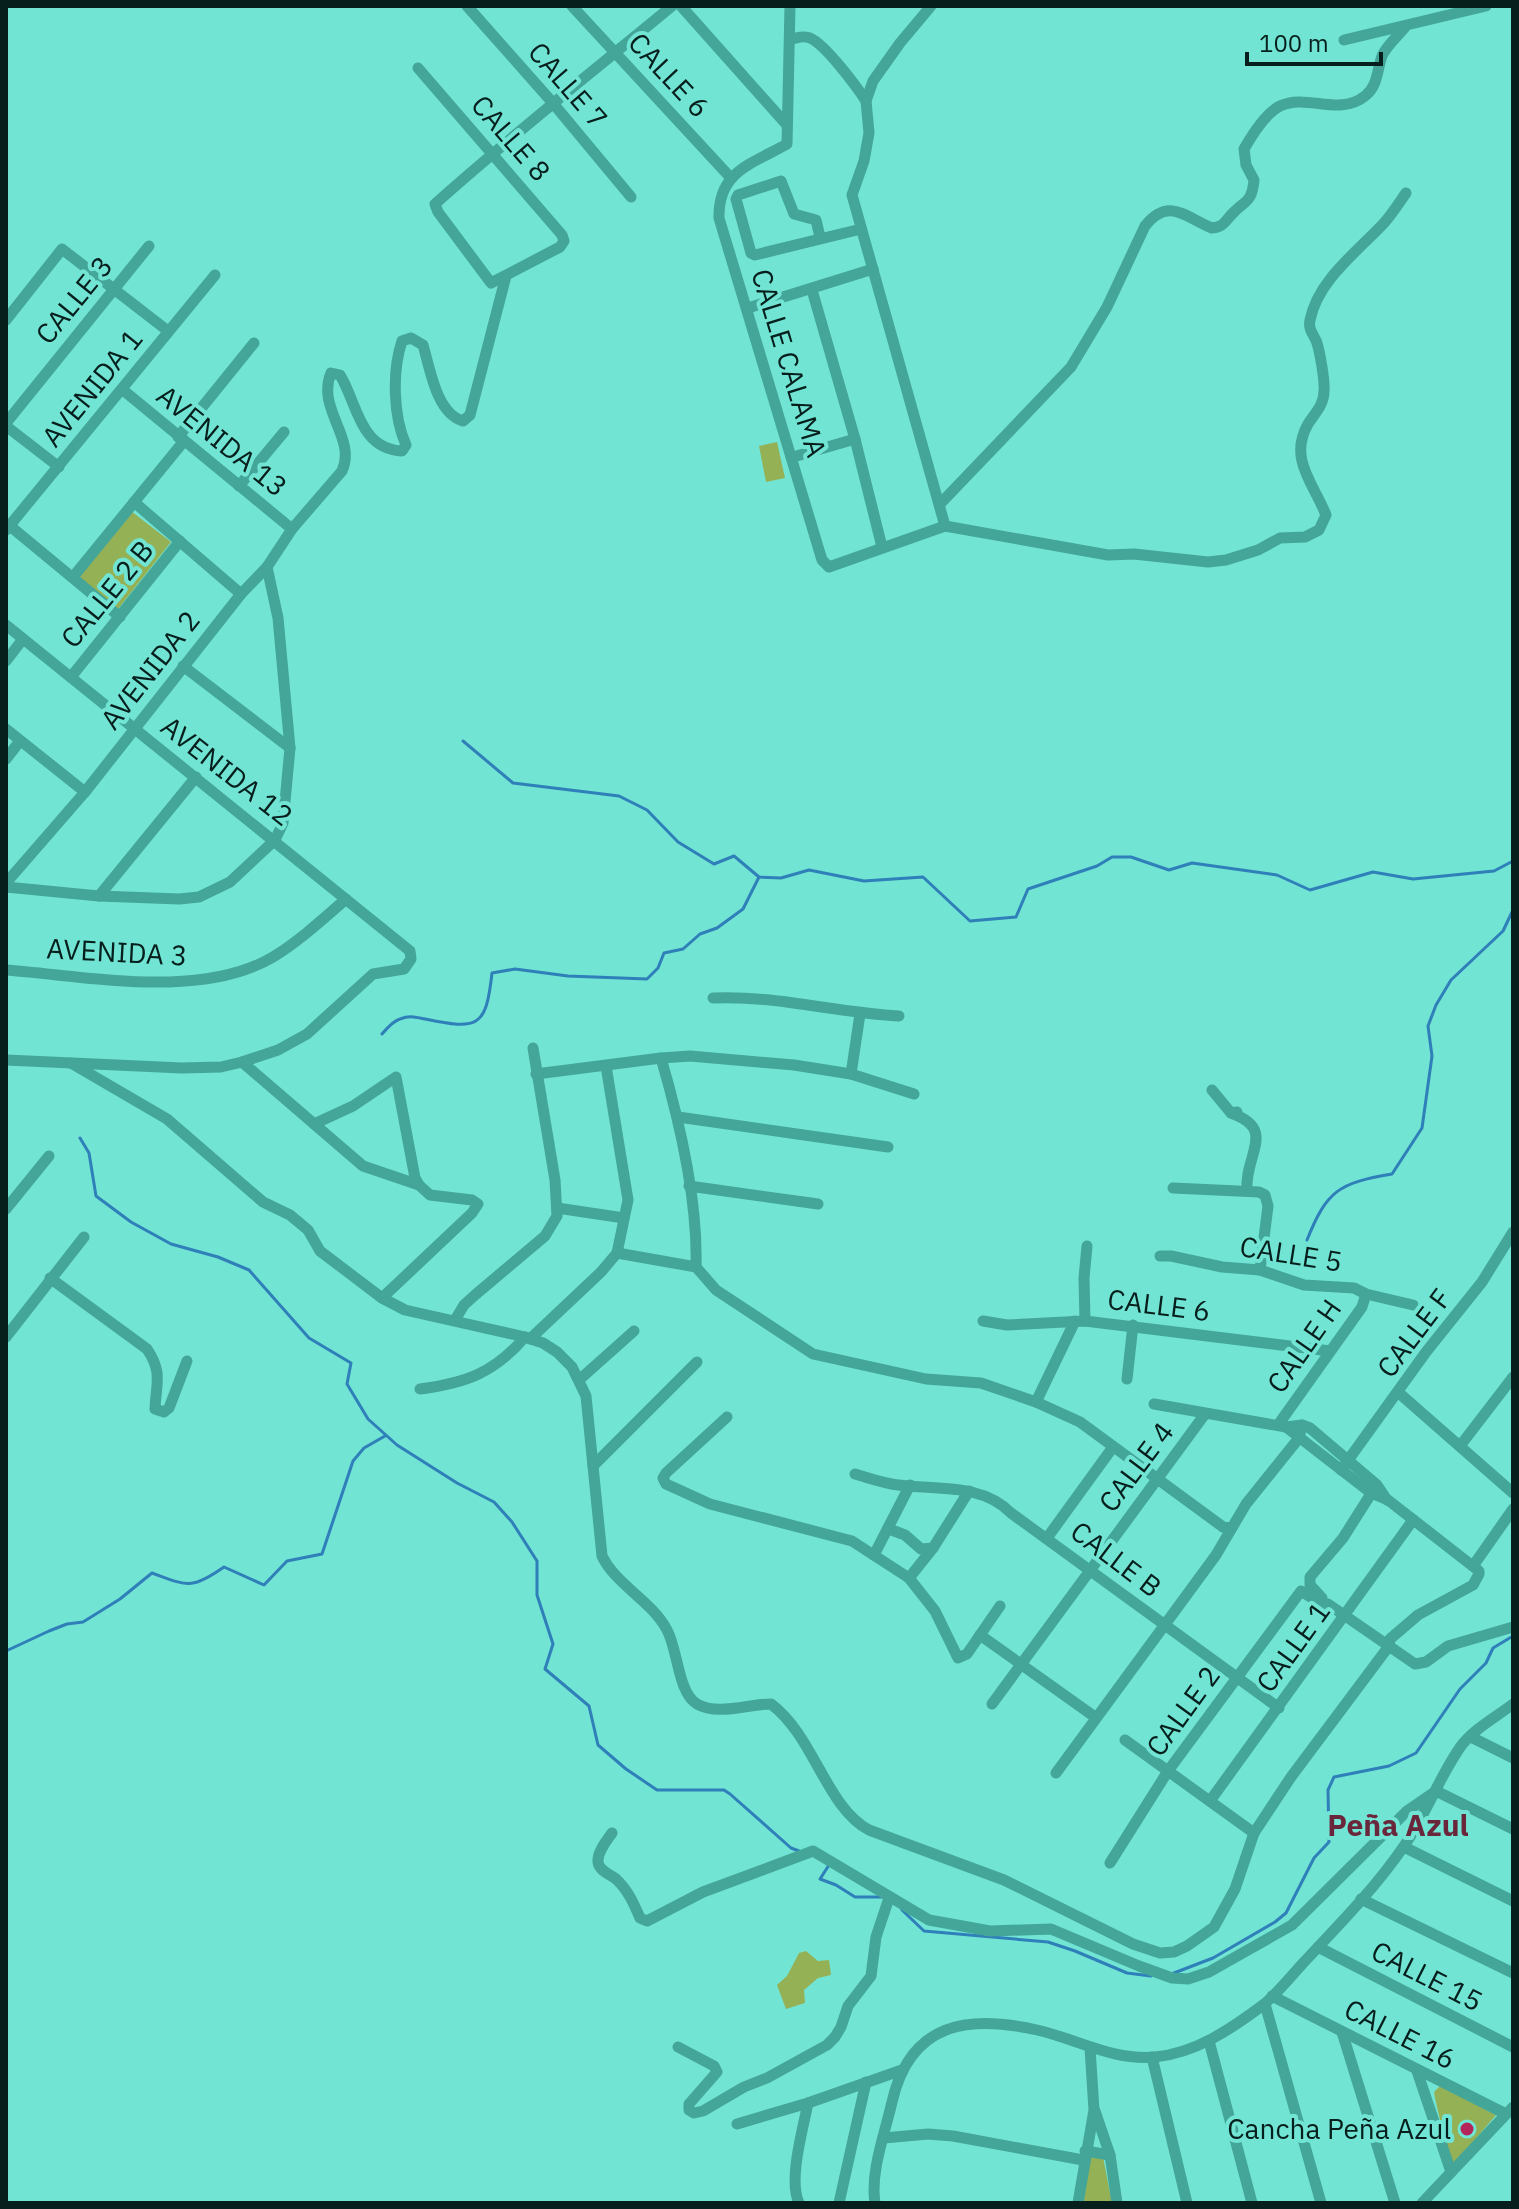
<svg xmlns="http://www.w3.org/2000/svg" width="1519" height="2209" font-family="'IBM Plex Sans',sans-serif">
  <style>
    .green { fill: #95b156 }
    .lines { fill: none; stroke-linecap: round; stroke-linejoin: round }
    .stream { stroke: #2f7fb9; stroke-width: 3 }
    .minor { stroke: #44a599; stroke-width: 11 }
    .poi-dot { fill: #b3255b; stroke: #71e4d4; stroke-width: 3 }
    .labels { text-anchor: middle; stroke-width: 8; stroke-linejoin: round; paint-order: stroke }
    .street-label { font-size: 28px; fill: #061f1c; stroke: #71e4d4 }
    .poi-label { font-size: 28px; fill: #061f1c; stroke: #71e4d4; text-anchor: end }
    .neighbourhood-label { font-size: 30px; font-weight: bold; fill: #6a263b; stroke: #71e4d4 }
  </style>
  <rect width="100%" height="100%" fill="#71e4d4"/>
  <!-- green -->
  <g class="green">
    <polygon points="777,442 785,478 766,482 759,446"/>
    <polygon points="131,511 171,542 118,609 78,578"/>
    <polygon points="806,1951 818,1961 829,1960 831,1975 818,1978 804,1990 805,2003 786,2009 777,1985 787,1976 799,1953"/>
    <polygon points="1440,2086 1496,2115 1455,2163 1449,2159 1435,2098 1434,2092"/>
    <polygon points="1090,2157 1103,2157 1112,2203 1083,2203"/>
  </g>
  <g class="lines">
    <!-- stream -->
    <g class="stream">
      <polyline points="463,741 513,783 619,796 647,810 678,842 714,864 734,856 759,877 781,878 809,870 864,881 923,877 970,921 1016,917 1028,889 1097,866 1112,857 1131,857 1169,870 1192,863 1277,875 1310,890 1373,872 1413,879 1494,871 1513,861"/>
      <path d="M 382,1034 C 387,1028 393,1021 400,1019 C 410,1015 415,1017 425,1019 C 478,1030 486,1028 492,973 L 515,969 L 568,976 L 647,979 L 658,968 L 664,953 L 683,949 L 700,934 L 717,928 L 743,909 L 759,877"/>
      <polyline points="80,1138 89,1153 96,1196 131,1222 171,1244 218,1257 249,1270 309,1338 351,1363 347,1384 368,1419 397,1445 457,1483 494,1502 512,1522 537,1561 537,1595 553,1644 545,1669 589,1706 598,1745 626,1769 657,1790 724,1790 730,1794 791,1848 799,1851"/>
      <path d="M 1307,1240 C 1327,1190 1339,1183 1392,1174 L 1422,1128 L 1432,1056 L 1428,1026 L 1436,1005 L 1451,980 L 1503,931 L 1513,910"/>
      <path d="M 6,1651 L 49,1631 L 67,1624 L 83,1622 L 120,1599 L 152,1573 C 188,1586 191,1590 224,1567 L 264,1585 L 287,1561 L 322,1554 L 353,1461 L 364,1448 L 385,1436"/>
      <polyline points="829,1865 820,1879 836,1885 855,1897 883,1897"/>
      <polyline points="902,1910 924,1931 1048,1942 1075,1951 1127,1973 1151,1976"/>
      <polyline points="1174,1973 1213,1958 1275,1922 1286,1913 1314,1858 1329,1842 1328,1790 1334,1777 1389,1766 1416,1753 1460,1689 1486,1663 1493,1648 1513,1636"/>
    </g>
    <!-- minor -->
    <g class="minor">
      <polyline points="467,6 552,102 631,197"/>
      <polyline points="572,6 730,177"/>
      <polyline points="681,6 787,125"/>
      <path d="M 790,6 L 787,144 C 752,164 718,171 719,218 L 822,560 L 829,567 L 945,526 L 1108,555 L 1134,554 L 1208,562 L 1226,560 L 1258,550 L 1280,538 L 1305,537 L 1319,530 L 1326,515 C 1314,484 1288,459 1308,424 C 1315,413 1324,405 1324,391 C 1325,381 1320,353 1317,343 C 1314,334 1308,331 1310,320 C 1318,280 1358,251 1384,223 C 1392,214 1399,203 1406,193"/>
      <polyline points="931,6 900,43 873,81 866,101 869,133 864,161 852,195 945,526"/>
      <path d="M 791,39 C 797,38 804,35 810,38 C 825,44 857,87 866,101"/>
      <polyline points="1344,40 1486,6"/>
      <path d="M 418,68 L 562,235 L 564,241 L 560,247 L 491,283 L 438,212 L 435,204 C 512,135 592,72 672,6"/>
      <polyline points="820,237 816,220 794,214 781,181 738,195 736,199 751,253 755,255 861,229"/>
      <polyline points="812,290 855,439 882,547"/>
      <polyline points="748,308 873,269"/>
      <polyline points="6,320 62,249 168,331"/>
      <polyline points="123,390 292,529"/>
      <polyline points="6,423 149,246"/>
      <polyline points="6,426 59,467"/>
      <polyline points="178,437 254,343"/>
      <polyline points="793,457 855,439"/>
      <polyline points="239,486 284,432"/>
      <polyline points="134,502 241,594"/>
      <path d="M 940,504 L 1071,367 L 1107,307 L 1145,226 C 1169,196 1186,218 1212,228 C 1224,227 1225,221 1233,213 C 1246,200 1252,202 1254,180 L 1246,165 L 1244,149 C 1252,135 1266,113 1280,106 C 1307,93 1339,117 1365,96 C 1378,86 1377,70 1382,56 C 1386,46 1398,36 1405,27"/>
      <polyline points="10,526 120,617"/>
      <polyline points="6,530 215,275"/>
      <polyline points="73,577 184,441"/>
      <polyline points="6,625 410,951 411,959 404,969 373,974 307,1034 278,1050 242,1062 221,1067 182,1068 6,1060"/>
      <polyline points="6,661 23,639"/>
      <polyline points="183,666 290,748"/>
      <polyline points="71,677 180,541"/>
      <polyline points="6,729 85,792"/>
      <polyline points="6,759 20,741"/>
      <path d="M 6,883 L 85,792 L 241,594 L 267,567 L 292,529 L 342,471 C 357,438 316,409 331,373 L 340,375 C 357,402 359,449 402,451 L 406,445 C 393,416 392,371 402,341 L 411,338 L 423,345 C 430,368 436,413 463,421 L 470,415 L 506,276"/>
      <polyline points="6,887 99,896 179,899 199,897 230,882 275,840 283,823 290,748 278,618 267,567"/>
      <polyline points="99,896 196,777"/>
      <path d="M 6,970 C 87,976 201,1000 273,957 C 299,941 322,920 346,899"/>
      <path d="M 713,998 C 775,995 837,1013 899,1016"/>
      <path d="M 661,1058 C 680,1123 698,1199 696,1267"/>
      <polyline points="242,1062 363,1166 419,1185 430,1195 472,1200 478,1204 472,1213 382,1298"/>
      <path d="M 71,1063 L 167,1119 L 263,1202 L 290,1215 L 308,1230 L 320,1251 L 382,1298 L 405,1310 L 525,1337 L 543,1343 L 557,1352 L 572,1367 L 586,1396 L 602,1556 C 616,1585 651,1600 667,1630 C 678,1650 678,1693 697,1704 C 717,1716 749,1704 771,1704 C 814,1736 826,1807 869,1830 L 1004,1880 L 1133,1944 L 1160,1953 L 1174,1952 L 1187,1946 L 1214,1927 L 1235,1889 L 1254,1833 L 1291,1777 L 1389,1646 L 1390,1639 L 1418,1615 L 1473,1585 L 1479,1574 L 1479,1571 L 1388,1500 L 1371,1493 L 1286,1427"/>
      <polyline points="536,1074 661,1058 690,1056 794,1065 851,1074 914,1094"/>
      <polyline points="851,1074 860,1014"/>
      <polyline points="1212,1090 1231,1113 1237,1112"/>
      <path d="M 1231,1113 C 1278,1130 1244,1154 1247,1191"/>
      <polyline points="678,1117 888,1147"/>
      <polyline points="314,1124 353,1106 396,1077 415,1178 419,1185"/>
      <polyline points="689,1186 818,1204"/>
      <polyline points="1173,1188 1259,1192 1265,1195 1268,1206 1260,1270"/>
      <polyline points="557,1208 624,1218"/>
      <polyline points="6,1209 49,1156"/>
      <polyline points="617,1253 696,1267 716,1290 813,1354 926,1379 981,1383 1036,1402 1080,1422 1223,1527 1230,1528"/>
      <polyline points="1160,1256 1171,1256 1222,1267 1260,1270 1304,1285 1354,1288 1366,1294 1413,1305"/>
      <path d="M 50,1278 L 147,1349 C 163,1373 156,1383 155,1409 L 164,1412 L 169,1408 L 187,1361"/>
      <polyline points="455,1320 464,1305 475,1295 545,1236 557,1216 555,1180 533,1048"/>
      <polyline points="983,1321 1007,1325 1085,1321 1330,1351"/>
      <polyline points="1085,1321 1084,1278 1087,1246"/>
      <polyline points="6,1337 84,1237"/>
      <polyline points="530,1339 601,1272 617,1253 628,1200 606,1066"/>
      <polyline points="1127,1379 1133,1325"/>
      <polyline points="579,1380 634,1331"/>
      <path d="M 420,1389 C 466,1383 494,1373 525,1337"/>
      <polyline points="1399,1393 1513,1493"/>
      <polyline points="1036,1402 1075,1321"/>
      <polyline points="1154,1404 1286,1427 1302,1425 1310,1428 1377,1485 1387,1500"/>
      <polyline points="727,1417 666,1473 663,1478 666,1484 710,1504 852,1541 909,1578 935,1611 958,1658 967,1654 1000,1606"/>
      <polyline points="1278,1425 1362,1307 1366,1294"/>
      <polyline points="1460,1446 1513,1377"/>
      <polyline points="593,1466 697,1362"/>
      <polyline points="1341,1470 1426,1352 1482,1282 1513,1232"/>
      <path d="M 855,1474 C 869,1478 883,1483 898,1485 C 936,1490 982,1483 1011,1513 L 1279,1708"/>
      <polyline points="889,1529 905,1535 921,1549 933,1548"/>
      <polyline points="1047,1538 1113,1447"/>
      <polyline points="874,1555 910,1485"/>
      <polyline points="1473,1566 1513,1509"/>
      <polyline points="909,1578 933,1548 969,1491"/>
      <polyline points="1322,1598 1310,1585 1310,1577 1343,1538 1374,1489"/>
      <polyline points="980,1635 1095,1717"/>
      <polyline points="992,1704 1205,1414"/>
      <polyline points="1471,1737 1513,1758"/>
      <polyline points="1125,1740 1254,1833"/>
      <polyline points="1056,1773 1216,1555 1246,1504 1299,1438 1302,1425"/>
      <polyline points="1210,1801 1413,1520"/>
      <path d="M 612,1833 C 607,1840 597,1852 598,1862 C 599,1871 610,1874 616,1879 C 628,1890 634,1904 640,1918 L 647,1921 L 703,1892 L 813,1851 L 929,1920 L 990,1931 L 1051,1929 L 1139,1966 L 1172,1978 L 1188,1979 L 1209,1972 L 1292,1925 L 1407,1811 L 1436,1791 L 1513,1829"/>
      <polyline points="1404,1847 1513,1901"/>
      <polyline points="1110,1863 1168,1771 1301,1591 1322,1604 1328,1604 1415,1664 1426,1662 1448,1646 1513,1627"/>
      <polyline points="1361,1899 1513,1973"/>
      <polyline points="1318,1947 1513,2047"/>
      <polyline points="1272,1996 1506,2114"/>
      <polyline points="1265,2004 1321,2203"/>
      <polyline points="1342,2032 1395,2203"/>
      <polyline points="1209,2041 1252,2203"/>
      <polyline points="678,2047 714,2066 717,2072 689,2104 689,2110 694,2113 703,2111 744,2087 767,2078 827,2045 835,2037 841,2027 848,2006 871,1976 876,1937 889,1898"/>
      <polyline points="1152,2057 1187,2203"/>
      <polyline points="1417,2071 1451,2172"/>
      <polyline points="1095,2111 1110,2155 1117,2203"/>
      <polyline points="737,2124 808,2103 902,2070"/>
      <polyline points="884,2138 928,2134 953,2136 1083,2160"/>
      <polyline points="1085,2151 1110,2155"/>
      <path d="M 799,2203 C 788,2180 803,2129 808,2103"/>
      <polyline points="839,2203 866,2082"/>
      <path d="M 875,2203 C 870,2172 885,2133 892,2102 C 910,2023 967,2014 1037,2030 C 1077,2039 1113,2061 1155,2057 C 1196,2053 1231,2029 1263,2005 C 1278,1993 1291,1976 1305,1961 C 1339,1925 1376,1887 1404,1846 C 1426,1815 1439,1777 1461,1746 C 1474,1729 1496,1717 1513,1704"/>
      <polyline points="1078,2203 1094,2110 1090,2048"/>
      <polyline points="1422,2203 1513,2107"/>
    </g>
  </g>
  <!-- markers -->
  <circle class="poi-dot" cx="1467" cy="2129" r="8"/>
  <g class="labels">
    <!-- street labels -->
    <g class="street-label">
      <text transform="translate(669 75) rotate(47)" y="10">CALLE 6</text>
      <text transform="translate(568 85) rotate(49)" y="10">CALLE 7</text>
      <text transform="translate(511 138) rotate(49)" y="10">CALLE 8</text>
      <text transform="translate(74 300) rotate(-51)" y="10">CALLE 3</text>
      <text transform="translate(789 363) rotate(73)" y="10">CALLE CALAMA</text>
      <text transform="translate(92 388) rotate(-51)" y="10">AVENIDA 1</text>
      <text transform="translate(222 441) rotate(39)" y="10">AVENIDA 13</text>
      <text transform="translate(107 594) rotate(-51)" y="10">CALLE 2 B</text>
      <text transform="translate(150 670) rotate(-52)" y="10">AVENIDA 2</text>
      <text transform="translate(227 771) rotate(38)" y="10">AVENIDA 12</text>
      <text transform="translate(117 952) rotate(3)" y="10">AVENIDA 3</text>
      <text transform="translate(1291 1254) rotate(9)" y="10">CALLE 5</text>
      <text transform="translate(1159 1305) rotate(7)" y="10">CALLE 6</text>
      <text transform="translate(1414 1333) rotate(-53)" y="10">CALLE F</text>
      <text transform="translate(1304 1346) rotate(-55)" y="10">CALLE H</text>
      <text transform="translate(1136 1467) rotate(-53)" y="10">CALLE 4</text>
      <text transform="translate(1116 1559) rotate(37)" y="10">CALLE B</text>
      <text transform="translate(1293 1647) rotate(-54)" y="10">CALLE 1</text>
      <text transform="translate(1183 1711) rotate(-54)" y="10">CALLE 2</text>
      <text transform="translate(1427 1976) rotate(27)" y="10">CALLE 15</text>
      <text transform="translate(1400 2034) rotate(27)" y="10">CALLE 16</text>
    </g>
    <!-- poi labels -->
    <g class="poi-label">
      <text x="1451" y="2139">Cancha Peña Azul</text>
    </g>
    <!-- neighbourhood labels -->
    <g class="neighbourhood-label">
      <text x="1398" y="1836">Peña Azul</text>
    </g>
  </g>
  <!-- border -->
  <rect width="1519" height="2209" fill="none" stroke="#061f1c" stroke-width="16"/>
  <!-- scale -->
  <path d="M1247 52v12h134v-12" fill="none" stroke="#061f1c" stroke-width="4"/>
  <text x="1259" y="52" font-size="24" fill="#061f1c" stroke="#71e4d4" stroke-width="6" paint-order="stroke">100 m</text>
</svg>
